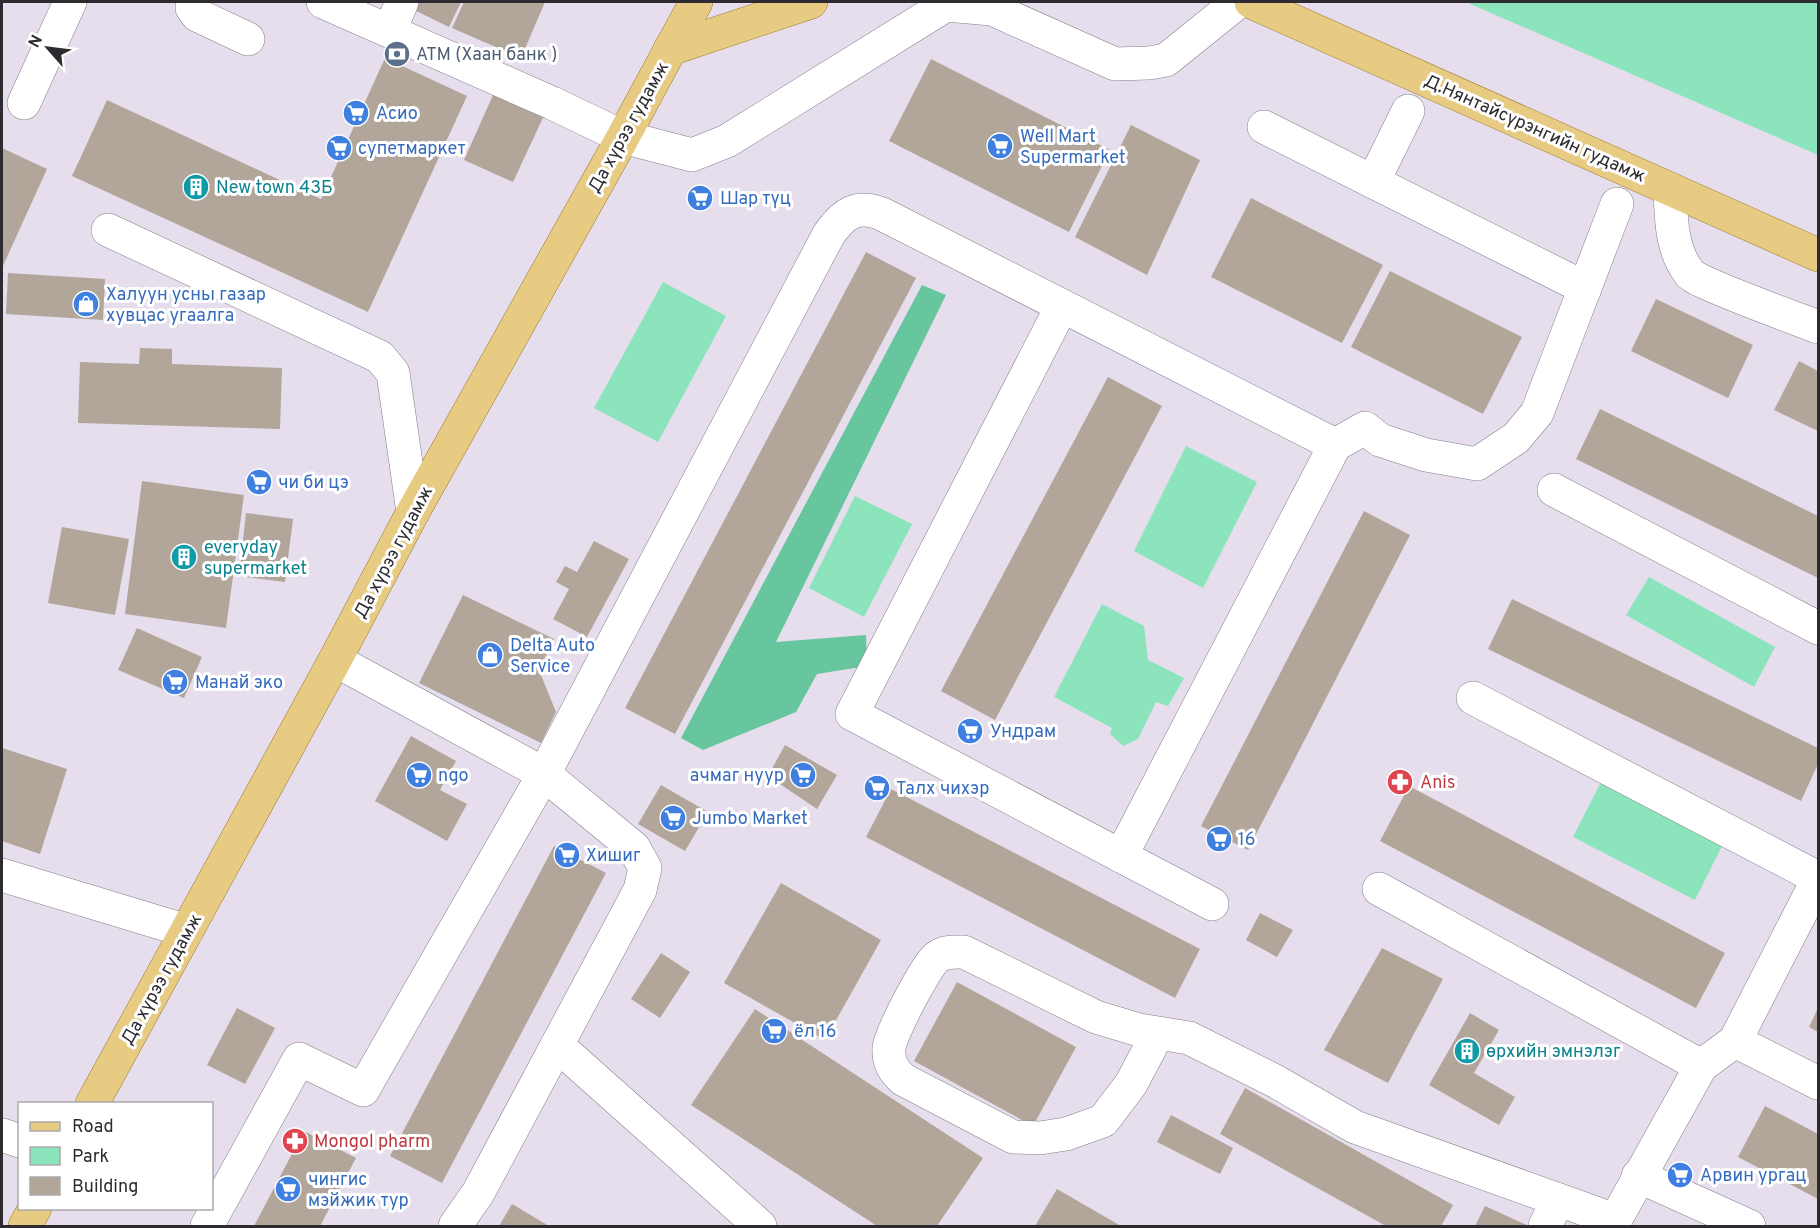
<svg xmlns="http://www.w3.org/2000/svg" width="1820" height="1228" font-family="Overpass,sans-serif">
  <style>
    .green { fill: #8be4bc }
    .forest { fill: #67c69e }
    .building { fill: #b2a69b }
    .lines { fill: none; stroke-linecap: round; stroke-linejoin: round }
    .minor-casing { stroke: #857d8a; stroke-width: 34 }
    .major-casing { stroke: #9c7c31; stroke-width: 34 }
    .minor { stroke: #fff; stroke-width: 33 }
    .major { stroke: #e7cb83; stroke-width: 33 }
    .labels { text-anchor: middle; stroke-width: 6; stroke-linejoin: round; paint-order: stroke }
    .service-label { font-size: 18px; fill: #4e5e75; stroke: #fff; text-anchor: start }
    .shop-label { font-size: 18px; fill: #366cbe; stroke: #fff; text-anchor: start }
    .street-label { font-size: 18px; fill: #2e2b30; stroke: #fff }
    .culture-label { font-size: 18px; fill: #0d838f; stroke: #fff; text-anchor: start }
    .health-label { font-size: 18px; fill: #be3a42; stroke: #fff; text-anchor: start }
  </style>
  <rect width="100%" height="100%" fill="#e6deec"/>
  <!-- green -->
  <g class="green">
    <polygon points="1467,2 1818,2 1818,155 1468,3"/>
    <polygon points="663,282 726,316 658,442 594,408"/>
    <polygon points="1186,446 1257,482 1203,588 1134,551"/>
    <polygon points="855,496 912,524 864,617 809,588"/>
    <polygon points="1649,577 1775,647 1754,687 1626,615"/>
    <polygon points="1102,604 1144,626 1148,660 1184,678 1168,706 1156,702 1138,739 1123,746 1110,734 1112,728 1054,697"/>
    <polygon points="1601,782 1723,844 1695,900 1573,837"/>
  </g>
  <!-- forest -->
  <polygon class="forest" points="922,285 946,295 776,642 866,635 867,666 817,674 796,712 703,750 681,738"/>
  <!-- building -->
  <g class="building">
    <polygon points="418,2 461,2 449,27 414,10"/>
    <polygon points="464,2 545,2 521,58 452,28"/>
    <polygon points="385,58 467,96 368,312 72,176 107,100 321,199"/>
    <polygon points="931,59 1110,150 1069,232 889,141"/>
    <polygon points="498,84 548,107 513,182 464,160"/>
    <polygon points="1131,125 1200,160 1147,275 1075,237"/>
    <polygon points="2,148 47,169 2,268"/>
    <polygon points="1251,198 1383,265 1342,343 1211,277"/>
    <polygon points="866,252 916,278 675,734 625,708"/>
    <polygon points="1390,271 1522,337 1483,414 1351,347"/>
    <polygon points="8,273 105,279 103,320 6,314"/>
    <polygon points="1656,299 1753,345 1728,398 1631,351"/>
    <polygon points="140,348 172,349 172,364 282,368 280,429 78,423 80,362 139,364"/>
    <polygon points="1799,361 1818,371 1818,431 1774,410"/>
    <polygon points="1108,377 1162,406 995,720 941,691"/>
    <polygon points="1600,409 1818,516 1818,578 1576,459"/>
    <polygon points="142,481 244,495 226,628 125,614"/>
    <polygon points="1364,511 1410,535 1248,850 1201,826"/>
    <polygon points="246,513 293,519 285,582 239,576"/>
    <polygon points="62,527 129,539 115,615 48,603"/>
    <polygon points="594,541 629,559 587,637 553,619 569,589 556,582 565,566 577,572"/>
    <polygon points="463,595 554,639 539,670 556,712 541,743 419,683"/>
    <polygon points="1512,599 1818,748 1818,764 1801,801 1488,649"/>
    <polygon points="137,628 202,657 184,698 118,670"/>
    <polygon points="411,736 456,761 440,790 467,804 447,841 375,801"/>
    <polygon points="785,745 837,775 817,809 768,776"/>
    <polygon points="2,748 67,769 40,854 2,841"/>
    <polygon points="661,785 708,812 685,851 638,824"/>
    <polygon points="1409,786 1725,953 1696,1008 1380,841"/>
    <polygon points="891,789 1200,949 1175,998 866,837"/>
    <polygon points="554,846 606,873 442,1183 390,1156"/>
    <polygon points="781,883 881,940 825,1040 724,983"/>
    <polygon points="1260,913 1293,930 1277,957 1246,940"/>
    <polygon points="1382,948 1443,979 1388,1083 1324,1050"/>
    <polygon points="661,953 690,972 660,1018 631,999"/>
    <polygon points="957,982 1076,1047 1033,1126 914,1061"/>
    <polygon points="237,1008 275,1028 245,1084 207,1065"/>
    <polygon points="1818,1008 1818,1032 1809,1027"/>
    <polygon points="755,1009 983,1158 937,1226 877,1226 691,1105"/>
    <polygon points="1470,1013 1499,1030 1474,1073 1515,1097 1499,1125 1429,1085"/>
    <polygon points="1245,1088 1453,1205 1441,1226 1386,1226 1220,1134"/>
    <polygon points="1765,1106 1818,1134 1818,1199 1738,1157"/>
    <polygon points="1171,1115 1233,1148 1220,1174 1157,1142"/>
    <polygon points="304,1131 356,1158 320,1226 254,1226"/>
    <polygon points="1057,1189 1121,1226 1035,1226"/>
    <polygon points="512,1204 549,1226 499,1226"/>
    <polygon points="1485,1206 1529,1226 1475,1226"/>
  </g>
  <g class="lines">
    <defs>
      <g id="minor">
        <polyline points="193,2 192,8 197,15 248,39"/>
        <polyline points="323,2 552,103 623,137 692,155 727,141 946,5 992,9 1115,64 1149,63 1166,60 1238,2"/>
        <polyline points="390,30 402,2"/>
        <polyline points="24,103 70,2"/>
        <polyline points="1264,127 1585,288"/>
        <polyline points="1373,182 1408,111"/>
        <path d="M 1670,189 C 1671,218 1671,250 1690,274 C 1696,282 1800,320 1818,327"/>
        <polyline points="108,230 380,357 393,373 413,512"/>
        <polyline points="1062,306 852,714 1212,904"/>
        <polyline points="1554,490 1818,628"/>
        <path d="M 335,660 L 544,774 L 829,234 C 844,213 857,204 882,214 L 1335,445"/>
        <polyline points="1473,698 1818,878"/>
        <polyline points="1121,856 1335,445 1365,428 1380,440 1426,455 1477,464 1516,438 1537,413 1617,204"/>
        <polyline points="2,875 187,931"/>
        <polyline points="1379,889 1701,1066"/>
        <path d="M 1158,1033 L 1131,1084 L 1103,1121 L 1066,1134 L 1040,1138 L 1013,1137 L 904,1080 C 893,1071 888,1062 889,1048 C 890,1035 926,965 937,957 C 945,951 954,952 964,952 L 1096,1017 L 1139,1030 L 1189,1038 L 1275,1081 L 1355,1127 L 1615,1220"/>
        <polyline points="1735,1041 1818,1083"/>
        <polyline points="557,1045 760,1226"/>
        <polyline points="2,1135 20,1141"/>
        <polyline points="1638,1176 1749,1226"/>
        <polyline points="207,1226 299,1059 363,1090 544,774 634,848 645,868 640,890 478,1193 455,1226"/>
        <polyline points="1545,1226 1558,1200"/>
        <polyline points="1612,1226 1701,1066 1735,1041 1818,879"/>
      </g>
      <g id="major">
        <polyline points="1251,2 1818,255"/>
        <polyline points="670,49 811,2"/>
        <polyline points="92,1104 335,660 413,512 623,137 696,2"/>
        <polyline points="25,1226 35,1208"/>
      </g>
    </defs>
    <!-- minor casing -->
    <use href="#minor" class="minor-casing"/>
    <!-- major casing -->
    <use href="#major" class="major-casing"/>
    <!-- minor -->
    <use href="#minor" class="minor"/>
    <!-- major -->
    <use href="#major" class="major"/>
  </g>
  <!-- icons -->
  <defs>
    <symbol id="bank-disc" viewBox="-11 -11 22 22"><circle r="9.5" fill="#5c6f8a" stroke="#fff"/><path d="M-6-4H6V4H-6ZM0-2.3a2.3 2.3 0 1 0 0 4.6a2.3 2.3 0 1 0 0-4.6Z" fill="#fff"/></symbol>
    <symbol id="supermarket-disc" viewBox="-11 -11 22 22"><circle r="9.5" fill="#3f7fe0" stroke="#fff"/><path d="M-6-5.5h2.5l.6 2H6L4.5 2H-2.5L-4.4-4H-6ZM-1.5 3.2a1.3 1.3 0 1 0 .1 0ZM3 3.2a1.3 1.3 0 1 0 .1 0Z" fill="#fff"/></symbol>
    <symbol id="building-disc" viewBox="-11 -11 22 22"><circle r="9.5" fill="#0f9aa8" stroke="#fff"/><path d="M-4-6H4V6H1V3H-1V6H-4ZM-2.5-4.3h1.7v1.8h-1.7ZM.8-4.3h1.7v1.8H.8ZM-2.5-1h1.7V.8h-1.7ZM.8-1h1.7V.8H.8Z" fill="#fff"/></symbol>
    <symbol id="shop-disc" viewBox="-11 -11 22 22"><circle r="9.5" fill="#3f7fe0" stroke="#fff"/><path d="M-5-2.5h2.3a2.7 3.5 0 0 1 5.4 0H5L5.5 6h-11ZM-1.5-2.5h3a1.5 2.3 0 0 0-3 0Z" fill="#fff"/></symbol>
    <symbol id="pharmacy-disc" viewBox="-11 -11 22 22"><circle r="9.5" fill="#e0444e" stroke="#fff"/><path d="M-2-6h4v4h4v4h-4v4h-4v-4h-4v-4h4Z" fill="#fff"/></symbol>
  </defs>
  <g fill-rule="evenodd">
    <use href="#bank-disc" x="382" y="39" width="30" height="30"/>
    <use href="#supermarket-disc" x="341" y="98" width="30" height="30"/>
    <use href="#supermarket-disc" x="985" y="131" width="30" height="30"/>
    <use href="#supermarket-disc" x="324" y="133" width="30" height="30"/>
    <use href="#building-disc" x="181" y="172" width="30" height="30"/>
    <use href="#supermarket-disc" x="685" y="183" width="30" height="30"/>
    <use href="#shop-disc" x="71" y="289" width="30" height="30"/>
    <use href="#supermarket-disc" x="244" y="467" width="30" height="30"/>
    <use href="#building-disc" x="169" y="542" width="30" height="30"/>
    <use href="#shop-disc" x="475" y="640" width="30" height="30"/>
    <use href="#supermarket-disc" x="160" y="667" width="30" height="30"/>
    <use href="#supermarket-disc" x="955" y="716" width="30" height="30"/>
    <use href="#supermarket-disc" x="404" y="760" width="30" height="30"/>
    <use href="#supermarket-disc" x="788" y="760" width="30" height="30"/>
    <use href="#pharmacy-disc" x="1385" y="767" width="30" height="30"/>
    <use href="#supermarket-disc" x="862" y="773" width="30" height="30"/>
    <use href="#supermarket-disc" x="658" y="803" width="30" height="30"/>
    <use href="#supermarket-disc" x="1204" y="824" width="30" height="30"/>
    <use href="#supermarket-disc" x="552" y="840" width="30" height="30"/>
    <use href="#supermarket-disc" x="759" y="1016" width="30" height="30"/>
    <use href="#building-disc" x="1452" y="1036" width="30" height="30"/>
    <use href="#pharmacy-disc" x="280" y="1126" width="30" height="30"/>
    <use href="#supermarket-disc" x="1665" y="1160" width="30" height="30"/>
    <use href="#supermarket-disc" x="273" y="1174" width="30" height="30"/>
  </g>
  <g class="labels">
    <!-- service labels -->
    <g class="service-label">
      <text x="416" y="60">АТМ (Хаан банк )</text>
    </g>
    <!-- shop labels -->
    <g class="shop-label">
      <text x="376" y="119">Асио</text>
      <text x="1020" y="142">Well Mart<tspan x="1020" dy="21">Supermarket</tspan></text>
      <text x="358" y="154">супетмаркет</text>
      <text x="720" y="204">Шар түц</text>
      <text x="106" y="300">Халуун усны газар<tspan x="106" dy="21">хувцас угаалга</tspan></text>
      <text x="278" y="488">чи би цэ</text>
      <text x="510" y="651">Delta Auto<tspan x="510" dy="21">Service</tspan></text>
      <text x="195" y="688">Манай эко</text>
      <text x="990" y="737">Ундрам</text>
      <text x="438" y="781">ngo</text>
      <text x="784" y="781" text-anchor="end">ачмаг нуур</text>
      <text x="896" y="794">Талх чихэр</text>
      <text x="692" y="824">Jumbo Market</text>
      <text x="1238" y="845">16</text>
      <text x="586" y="861">Хишиг</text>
      <text x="794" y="1037">ёл 16</text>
      <text x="1700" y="1181">Арвин ургац</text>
      <text x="308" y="1185">чингис<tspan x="308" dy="21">мэйжик тур</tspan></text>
    </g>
    <!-- street labels -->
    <g class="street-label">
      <text transform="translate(628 127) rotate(-61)" y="6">Да хүрээ гудамж</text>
      <text transform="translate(1535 128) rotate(24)" y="6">Д.Нянтайсүрэнгийн гудамж</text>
      <text transform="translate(393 552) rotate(-62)" y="6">Да хүрээ гудамж</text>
      <text transform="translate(161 979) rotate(-61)" y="6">Да хүрээ гудамж</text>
    </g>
    <!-- culture labels -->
    <g class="culture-label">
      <text x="216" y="193">New town 43Б</text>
      <text x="204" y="553">everyday<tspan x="204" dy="21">supermarket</tspan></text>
      <text x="1486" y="1057">өрхийн эмнэлэг</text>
    </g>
    <!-- health labels -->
    <g class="health-label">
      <text x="1420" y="788">Anis</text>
      <text x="314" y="1147">Mongol pharm</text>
    </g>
  </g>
  <!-- border -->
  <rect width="1820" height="1228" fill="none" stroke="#2e2b30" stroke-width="6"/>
  <!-- legend -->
  <rect x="18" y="1102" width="195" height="108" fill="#ffffff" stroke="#abaaac" stroke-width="1.5"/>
  <rect x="30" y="1122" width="30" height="9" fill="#e7cb83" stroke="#abaaac" stroke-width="1.5"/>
  <text x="72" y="1132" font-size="18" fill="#2e2b30">Road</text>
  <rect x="30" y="1147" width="30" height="18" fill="#8be4bc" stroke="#abaaac" stroke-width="1.5"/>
  <text x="72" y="1162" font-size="18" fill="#2e2b30">Park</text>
  <rect x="30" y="1177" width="30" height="18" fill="#b2a69b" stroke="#abaaac" stroke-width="1.5"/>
  <text x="72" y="1192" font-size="18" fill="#2e2b30">Building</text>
  <!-- north arrow -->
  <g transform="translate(48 48) rotate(298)" stroke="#ffffff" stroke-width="4.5" paint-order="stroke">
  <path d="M0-4.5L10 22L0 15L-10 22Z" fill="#2e2b30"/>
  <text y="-9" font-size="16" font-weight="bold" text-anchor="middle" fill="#2e2b30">N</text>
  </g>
</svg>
